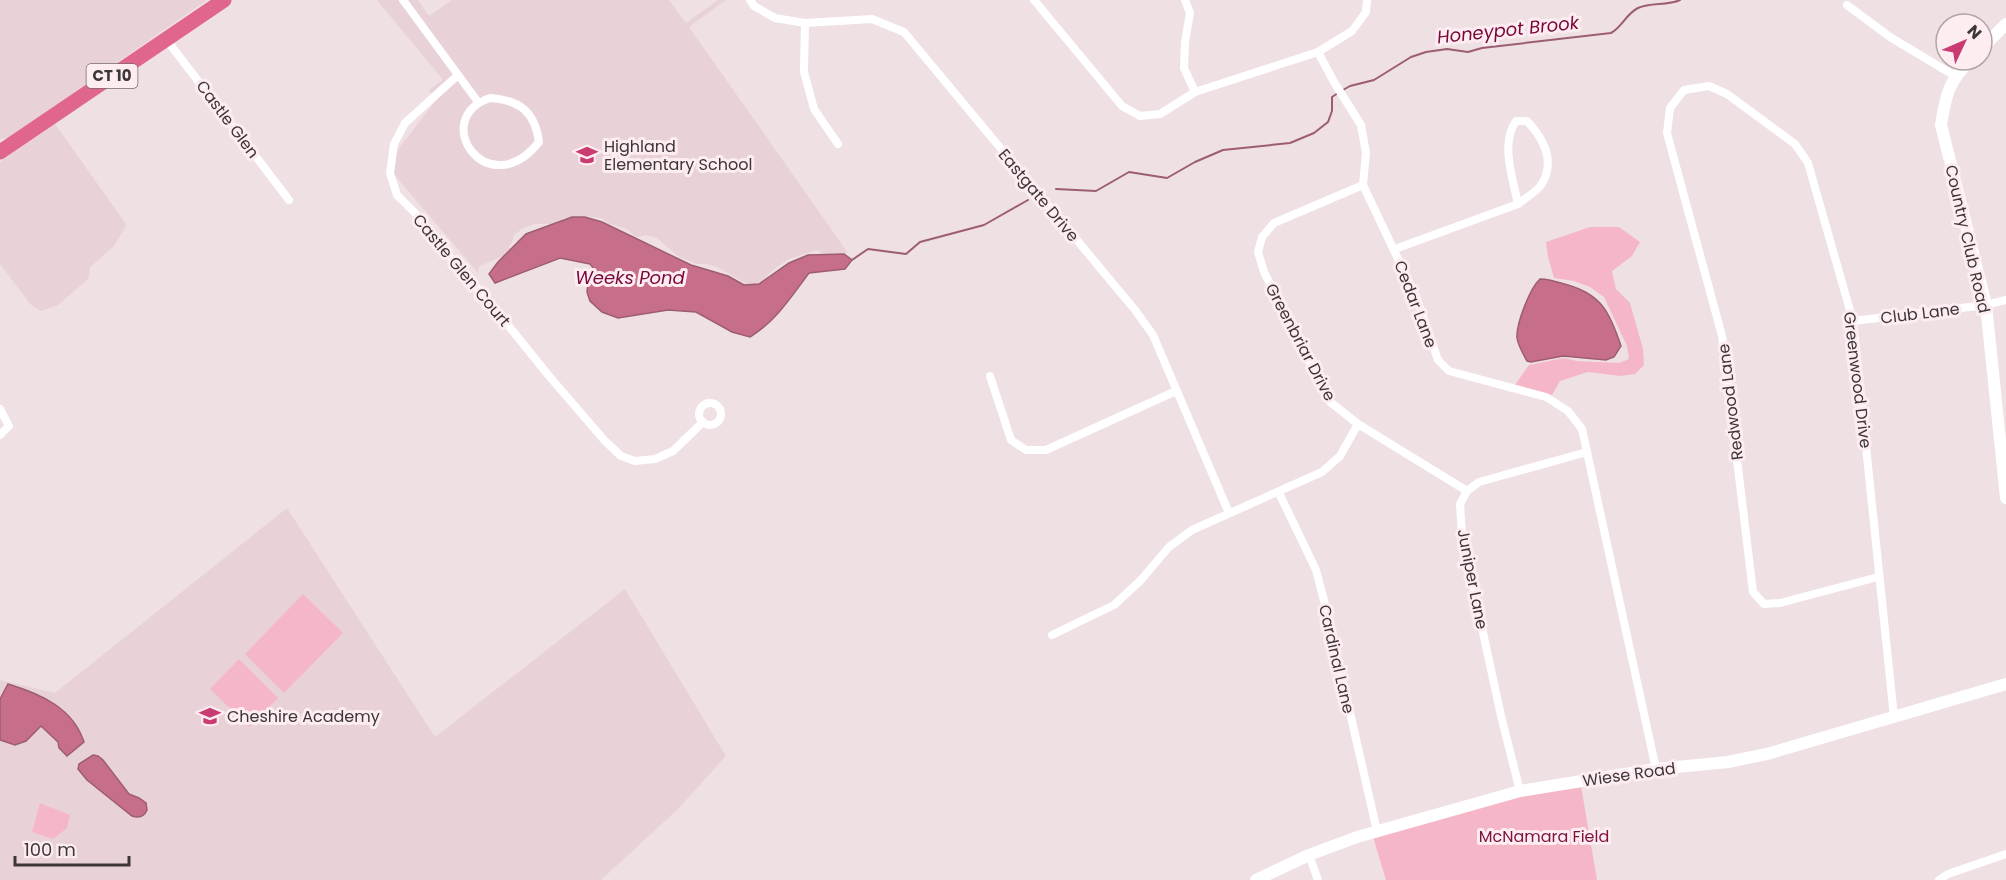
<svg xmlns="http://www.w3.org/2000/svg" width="2006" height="880" font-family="Poppins,sans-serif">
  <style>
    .built { fill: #e8d2d7 }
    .green { fill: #f5b7c7 }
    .water { fill: #c76e89; stroke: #9d5d71; stroke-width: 1.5 }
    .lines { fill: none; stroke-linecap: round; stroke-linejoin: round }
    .stream { stroke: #9d5d71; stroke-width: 2 }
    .street { stroke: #fff; stroke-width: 8 }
    .secondary { stroke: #fff; stroke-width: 12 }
    .highway { stroke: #e1668e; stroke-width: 15 }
    .labels { text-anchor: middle; stroke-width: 6; stroke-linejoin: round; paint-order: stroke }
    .shield { fill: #fdedf1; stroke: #766d70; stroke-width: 1.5 }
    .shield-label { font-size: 15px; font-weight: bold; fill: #3c3638 }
    .street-label { font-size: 16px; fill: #3c3638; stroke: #fdedf1 }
    .poi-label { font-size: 16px; fill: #3c3638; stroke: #fdedf1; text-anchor: start }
    .park-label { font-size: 16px; fill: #7e1140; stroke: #fdedf1 }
    .water-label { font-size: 18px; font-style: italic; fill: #78073b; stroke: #fdedf1 }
  </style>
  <rect width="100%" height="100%" fill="#efe0e4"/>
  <!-- built -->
  <g class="built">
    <polygon points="0,0 207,0 8,138 0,139"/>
    <polygon points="377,0 418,0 429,16 452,0 669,0 686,23 718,0 726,0 689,27 848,253 824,258 820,251 816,250 789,259 774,269 760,283 754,293 743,282 717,267 706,264 697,264 679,257 657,238 646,235 635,237 627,229 610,224 601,218 584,216 564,218 553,224 534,224 522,229 514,235 512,243 508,247 523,256 503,256 480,266 478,269 479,274 386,165 437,99 429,90 443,80"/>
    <polygon points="55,124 126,224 125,228 113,247 90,267 89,278 58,305 41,311 31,305 0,264 0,162"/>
    <polygon points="287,508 435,737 625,589 726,756 679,808 601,880 0,880 0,680 55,693"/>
  </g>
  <!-- green -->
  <g class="green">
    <polygon points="1590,227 1619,227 1640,242 1632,256 1612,271 1616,289 1630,303 1643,349 1644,365 1635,374 1621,376 1588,372 1560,381 1552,395 1515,385 1529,365 1564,358 1577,361 1619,363 1629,359 1627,346 1604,297 1590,287 1574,281 1554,278 1548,257 1546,242"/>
    <polygon points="303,594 343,633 284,693 245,654"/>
    <polygon points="239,659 278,698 249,727 210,689"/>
    <polygon points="1581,786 1597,880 1386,880 1373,837 1525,794"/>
    <polygon points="40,803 70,815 67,828 53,839 32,832"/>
  </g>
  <!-- water -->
  <g class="water">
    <path d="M 572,217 L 585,217 L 602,222 L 691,265 L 728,276 L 744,285 L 759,284 L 789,263 L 808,255 L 844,254 L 852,260 L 845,269 L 809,273 C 791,297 776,321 750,337 L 732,332 L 696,312 L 668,310 L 618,318 L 602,312 L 590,301 L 587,292 L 588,283 L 594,269 L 590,264 L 560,258 L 495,283 L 489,274 L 498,262 L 526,234 Z"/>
    <path d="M 1540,279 C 1549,279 1558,282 1568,285 C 1602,295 1610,313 1621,346 L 1614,357 L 1606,360 L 1563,356 L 1531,362 L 1527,361 C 1523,354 1518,345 1517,338 C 1516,324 1530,288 1540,279 Z"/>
    <path d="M 8,684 C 41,694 73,708 84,742 L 67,756 L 59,748 L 58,742 L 41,726 L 26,741 L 15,745 L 0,740 L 0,699 Z"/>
    <path d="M 93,755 L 98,756 L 103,760 L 129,794 L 139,798 L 146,803 L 147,810 C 144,817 138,818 132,816 L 87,780 L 78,769 L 79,764 Z"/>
  </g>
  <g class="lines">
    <!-- stream -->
    <g class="stream">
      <path d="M 1343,90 L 1350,86 L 1374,80 L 1411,57 L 1426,52 L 1447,49 L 1468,52 L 1482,48 L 1611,33 C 1622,27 1626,14 1638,8 C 1651,2 1667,6 1680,0"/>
      <polyline points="1056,189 1096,191 1129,172 1167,178 1195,162 1223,150 1290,143 1314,133 1328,122 1332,111 1332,97 1338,93"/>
      <polyline points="852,260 868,249 906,254 920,242 984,225 1028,200"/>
    </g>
    <!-- street -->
    <g class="street">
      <polyline points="403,0 478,102"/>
      <polyline points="750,0 754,6 775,18 805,23 872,19 904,32 1135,310 1153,335 1229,513"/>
      <polyline points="1034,0 1122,106 1140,116 1160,114 1195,92"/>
      <polyline points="1185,0 1190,13 1185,42 1184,68 1195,92 1318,52 1352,31 1366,12 1367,0"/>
      <polyline points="1847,5 1890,37 1955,76"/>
      <polyline points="805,23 804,72 814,109 838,144"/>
      <polyline points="166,39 289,200"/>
      <polyline points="1318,52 1334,82 1361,125 1366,153 1363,185 1417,299 1438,360 1449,371 1546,397 1568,411 1582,429 1656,769"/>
      <polyline points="458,75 405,123 394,144 390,173 397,195 415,213 441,247 487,299 549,376 605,441 621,456 635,461 655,459 673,451 703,422"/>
      <path d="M 490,98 C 520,100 535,112 539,142 C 488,206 428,119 490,98 Z"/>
      <path d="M 1516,121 L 1527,121 C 1543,138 1555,159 1543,182 C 1539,191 1525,198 1518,204 C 1513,179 1500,143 1516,121 Z"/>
      <polyline points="1363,185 1274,223 1262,237 1258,252 1264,272 1329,401 1358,424 1467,491"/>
      <polyline points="1395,249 1518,204"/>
      <polyline points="1853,321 1986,305 2006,300"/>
      <polyline points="990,376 1011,440 1026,450 1046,450 1176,391"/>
      <circle cx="710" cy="414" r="11"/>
      <polyline points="0,409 9,426 0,435"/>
      <polyline points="1279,493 1316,570 1328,616 1377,831"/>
      <polyline points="1878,577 1780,603 1764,604 1753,592 1722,336 1667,133 1670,108 1684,90 1709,86 1727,94 1795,144 1808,163 1853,321 1894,717"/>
      <polyline points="1052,635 1114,605 1141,580 1169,547 1192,530 1322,472 1340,456 1358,424"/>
      <polyline points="1520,791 1501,716 1462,535 1460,504 1467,491 1479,482 1587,452"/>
      <polyline points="1309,855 1318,880"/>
      <polyline points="1939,880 1948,874 2006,854"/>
    </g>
    <!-- secondary -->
    <g class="secondary">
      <polyline points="1982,48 2006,24"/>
      <path d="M 1970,60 C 1948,83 1946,94 1941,125 L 1986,305 L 2006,498"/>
      <polyline points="1256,880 1309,855 1357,837 1520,791 1656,769 1728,762 1767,754 2006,684"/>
    </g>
    <!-- highway -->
    <polyline class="highway" points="0,152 224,0"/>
  </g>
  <!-- icons -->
  <defs>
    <symbol id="school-bare" viewBox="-9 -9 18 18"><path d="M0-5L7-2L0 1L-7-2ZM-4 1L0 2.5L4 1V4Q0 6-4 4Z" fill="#c83c71" stroke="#fdedf1" stroke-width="2.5" paint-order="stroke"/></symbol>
  </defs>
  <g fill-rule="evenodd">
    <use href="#school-bare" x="572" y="140" width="30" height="30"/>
    <use href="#school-bare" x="195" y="701" width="30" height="30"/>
  </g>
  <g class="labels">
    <!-- shield labels -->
    <rect class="shield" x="86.5" y="64" width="51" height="24" rx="4.5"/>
    <g class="shield-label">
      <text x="112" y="81">CT 10</text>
    </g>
    <!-- street labels -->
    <g class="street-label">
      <text transform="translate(228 119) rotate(53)" y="6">Castle Glen</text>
      <text transform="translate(1039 195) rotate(50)" y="6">Eastgate Drive</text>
      <text transform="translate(1968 239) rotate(77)" y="6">Country Club Road</text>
      <text transform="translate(462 270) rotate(50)" y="6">Castle Glen Court</text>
      <text transform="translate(1416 304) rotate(69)" y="6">Cedar Lane</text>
      <text transform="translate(1920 313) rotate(-7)" y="6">Club Lane</text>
      <text transform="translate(1301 342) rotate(62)" y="6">Greenbriar Drive</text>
      <text transform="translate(1858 380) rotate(83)" y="6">Greenwood Drive</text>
      <text transform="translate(1730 402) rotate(-97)" y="6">Redwood Lane</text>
      <text transform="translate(1473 579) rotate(79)" y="6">Juniper Lane</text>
      <text transform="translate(1337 659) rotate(77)" y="6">Cardinal Lane</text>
      <text transform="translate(1629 774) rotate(-8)" y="6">Wiese Road</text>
    </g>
    <!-- poi labels -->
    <g class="poi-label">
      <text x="604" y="152">Highland<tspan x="604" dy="18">Elementary School</tspan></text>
      <text x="227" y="722">Cheshire Academy</text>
    </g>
    <!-- park labels -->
    <g class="park-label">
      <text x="1544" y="842">McNamara Field</text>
    </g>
    <!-- water labels -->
    <g class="water-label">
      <text transform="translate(1508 30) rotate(-6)" y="6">Honeypot Brook</text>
      <text x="630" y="284">Weeks Pond</text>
    </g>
  </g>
  <!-- north arrow -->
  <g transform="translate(1964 42) rotate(46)"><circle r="28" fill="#fdedf1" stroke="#b0a4a7" stroke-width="1.5"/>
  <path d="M0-4.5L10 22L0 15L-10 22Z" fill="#c83c71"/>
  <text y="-9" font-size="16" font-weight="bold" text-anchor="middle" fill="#3c3638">N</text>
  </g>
  <!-- scale -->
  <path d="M15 856v9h114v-9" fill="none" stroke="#3c3638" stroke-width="3"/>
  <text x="24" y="856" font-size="18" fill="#3c3638" stroke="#fdedf1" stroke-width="4.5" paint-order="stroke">100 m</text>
</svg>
